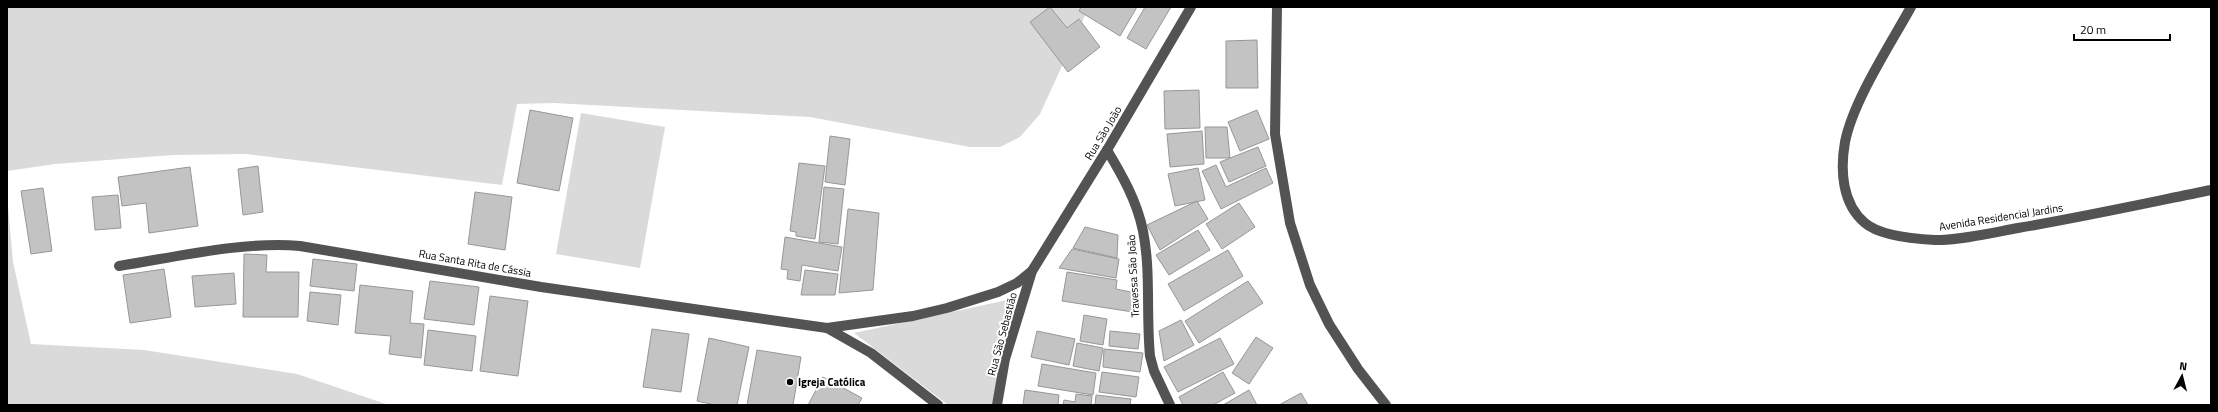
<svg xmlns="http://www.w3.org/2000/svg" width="2218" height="412" font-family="'Titillium Web',sans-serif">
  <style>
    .green { fill: #dadada }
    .building { fill: #c3c3c3; stroke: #979797 }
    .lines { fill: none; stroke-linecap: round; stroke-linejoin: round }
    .minor { stroke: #535353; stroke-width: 10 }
    .poi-dot { fill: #000; stroke: #fff; stroke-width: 1.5 }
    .labels { text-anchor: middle; stroke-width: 4; stroke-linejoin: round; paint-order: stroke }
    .street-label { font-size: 11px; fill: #000; stroke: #fff }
    .poi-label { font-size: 11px; font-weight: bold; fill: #000; stroke: #fff; text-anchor: start }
  </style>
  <rect width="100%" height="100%" fill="#fff"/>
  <!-- green -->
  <g class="green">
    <polygon points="7,7 1089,7 1040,114 1020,137 1000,147 970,147 810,117 554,103 517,104 502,185 246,154 173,155 55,164 7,171"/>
    <polygon points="581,113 665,127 640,268 556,254"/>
    <polygon points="7,194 13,262 31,344 144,350 297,374 389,405 7,405"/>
    <polygon points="1012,299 993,405 948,405 854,333"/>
  </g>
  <!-- building -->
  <g class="building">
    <polygon points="1050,7 1067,28 1079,19 1100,47 1068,72 1030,22"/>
    <polygon points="1081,7 1137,7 1120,36 1079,11"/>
    <polygon points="1145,7 1171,7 1146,49 1127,38"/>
    <polygon points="1257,40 1258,88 1226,88 1226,41"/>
    <polygon points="1199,90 1200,128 1165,129 1164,91"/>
    <polygon points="530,110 573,118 559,191 517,183"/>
    <polygon points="1257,110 1269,139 1240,151 1228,122"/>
    <polygon points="1205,127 1227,127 1230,158 1206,158"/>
    <polygon points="1202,131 1204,164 1170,167 1167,134"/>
    <polygon points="830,136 850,139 845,185 825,182"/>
    <polygon points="1258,147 1266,166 1229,182 1220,162"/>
    <polygon points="799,163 825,166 815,239 796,236 796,232 790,231"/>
    <polygon points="1216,165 1226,187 1266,168 1273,183 1221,209 1202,171"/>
    <polygon points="258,166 263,212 243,215 238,169"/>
    <polygon points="190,167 198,226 149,233 146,203 122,206 118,177"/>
    <polygon points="1198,168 1205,200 1175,206 1168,174"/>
    <polygon points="824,187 844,189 838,244 819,242"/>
    <polygon points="43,188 52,251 31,254 21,191"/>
    <polygon points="475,192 512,197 505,250 468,244"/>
    <polygon points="118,195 121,228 95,230 92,197"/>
    <polygon points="1197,201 1208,219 1160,250 1147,225"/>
    <polygon points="1239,203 1255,227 1222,249 1206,224"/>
    <polygon points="848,209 879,213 873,290 839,293"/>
    <polygon points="1085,227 1118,235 1117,258 1073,248"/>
    <polygon points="1198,230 1210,250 1169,275 1156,255"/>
    <polygon points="785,237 842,247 838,271 802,265 800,281 787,279 788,270 781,269"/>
    <polygon points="1072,249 1119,259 1116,278 1059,268"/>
    <polygon points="1228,250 1243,276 1184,311 1168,284"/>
    <polygon points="244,254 267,255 266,272 299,272 298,317 243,317"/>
    <polygon points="313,259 357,264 354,291 310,286"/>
    <polygon points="164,269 171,317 130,323 123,275"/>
    <polygon points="805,270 838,274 835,295 801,295"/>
    <polygon points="1067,272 1117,280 1116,289 1136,293 1133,312 1062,301"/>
    <polygon points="234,273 236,304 195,307 192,276"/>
    <polygon points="430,281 479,287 474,325 424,319"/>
    <polygon points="1248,281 1263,303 1199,343 1185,321"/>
    <polygon points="360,285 413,291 410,323 424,324 421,358 389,354 391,336 355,333"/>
    <polygon points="310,292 341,295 338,325 307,321"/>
    <polygon points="490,296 528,301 518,376 480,371"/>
    <polygon points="1084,315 1107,319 1103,345 1080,341"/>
    <polygon points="1181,320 1194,345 1164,361 1159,331"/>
    <polygon points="652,329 689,334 681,392 643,387"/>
    <polygon points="428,330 476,336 472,371 424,365"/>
    <polygon points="1037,331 1075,339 1069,365 1031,357"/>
    <polygon points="1110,331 1140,334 1138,349 1109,346"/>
    <polygon points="1256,337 1273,348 1249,384 1232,373"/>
    <polygon points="709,338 749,347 737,405 715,405 697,401"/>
    <polygon points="1220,338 1234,364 1178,392 1164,367"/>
    <polygon points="1077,343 1103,348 1099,371 1073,366"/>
    <polygon points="1104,349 1143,353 1140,372 1103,367"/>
    <polygon points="757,350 801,357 793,405 747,405"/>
    <polygon points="1042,364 1096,373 1093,395 1038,386"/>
    <polygon points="1102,372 1139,377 1136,397 1099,392"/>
    <polygon points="1223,372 1235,393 1213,405 1183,405 1179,397"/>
    <polygon points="823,377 862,398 858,405 808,405"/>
    <polygon points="1025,390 1059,395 1058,405 1023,405"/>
    <polygon points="1249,390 1257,405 1223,405"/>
    <polygon points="1301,393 1308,405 1279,405"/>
    <polygon points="1076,394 1092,396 1091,405 1063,405 1064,400 1075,402"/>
    <polygon points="1096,395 1131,399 1130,405 1095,405"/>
  </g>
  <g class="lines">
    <!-- minor -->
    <g class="minor">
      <polyline points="1277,7 1275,134 1290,223 1310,285 1329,324 1358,369 1386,405"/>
      <path d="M 1911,7 C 1890,45 1853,101 1845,142 C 1840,170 1842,204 1865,223 C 1880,236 1916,239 1935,240 C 1962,240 1991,233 2018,228 C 2083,217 2147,203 2211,190"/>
      <path d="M 1107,150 C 1122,175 1137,201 1143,231 C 1151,271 1146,314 1150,356 L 1154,371 L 1170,405"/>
      <path d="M 119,266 C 176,257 243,241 300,246 L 541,287 L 827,328 L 913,316 L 947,308 L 998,292 L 1017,283 L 1032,271"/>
      <polyline points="827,328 871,353 938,405"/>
      <polyline points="997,405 1005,359 1032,271 1107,150 1191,7"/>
    </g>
  </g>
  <!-- markers -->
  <circle class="poi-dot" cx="790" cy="382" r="4"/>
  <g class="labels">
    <!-- street labels -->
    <g class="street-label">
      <text transform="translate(1103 133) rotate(-59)" y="4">Rua São João</text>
      <text transform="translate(2001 217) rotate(-9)" y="4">Avenida Residencial Jardins</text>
      <text transform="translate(475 263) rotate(10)" y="4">Rua Santa Rita de Cássia</text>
      <text transform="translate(1133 276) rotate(-93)" y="4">Travessa São João</text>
      <text transform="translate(1002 334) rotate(-75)" y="4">Rua São Sebastião</text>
    </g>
    <!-- poi labels -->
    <g class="poi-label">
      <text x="798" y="386">Igreja Católica</text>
    </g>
  </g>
  <!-- border -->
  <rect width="2218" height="412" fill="none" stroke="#000000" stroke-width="16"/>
  <!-- north arrow -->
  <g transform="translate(2182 376) rotate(7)" stroke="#ffffff" stroke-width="3" paint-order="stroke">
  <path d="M0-3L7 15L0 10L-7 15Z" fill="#000000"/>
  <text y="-6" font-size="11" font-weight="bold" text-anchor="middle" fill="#000000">N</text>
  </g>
  <!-- scale -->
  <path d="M2074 34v6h96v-6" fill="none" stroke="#000000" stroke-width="2"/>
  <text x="2080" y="34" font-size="12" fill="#000000" stroke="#ffffff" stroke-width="3" paint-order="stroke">20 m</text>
</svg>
